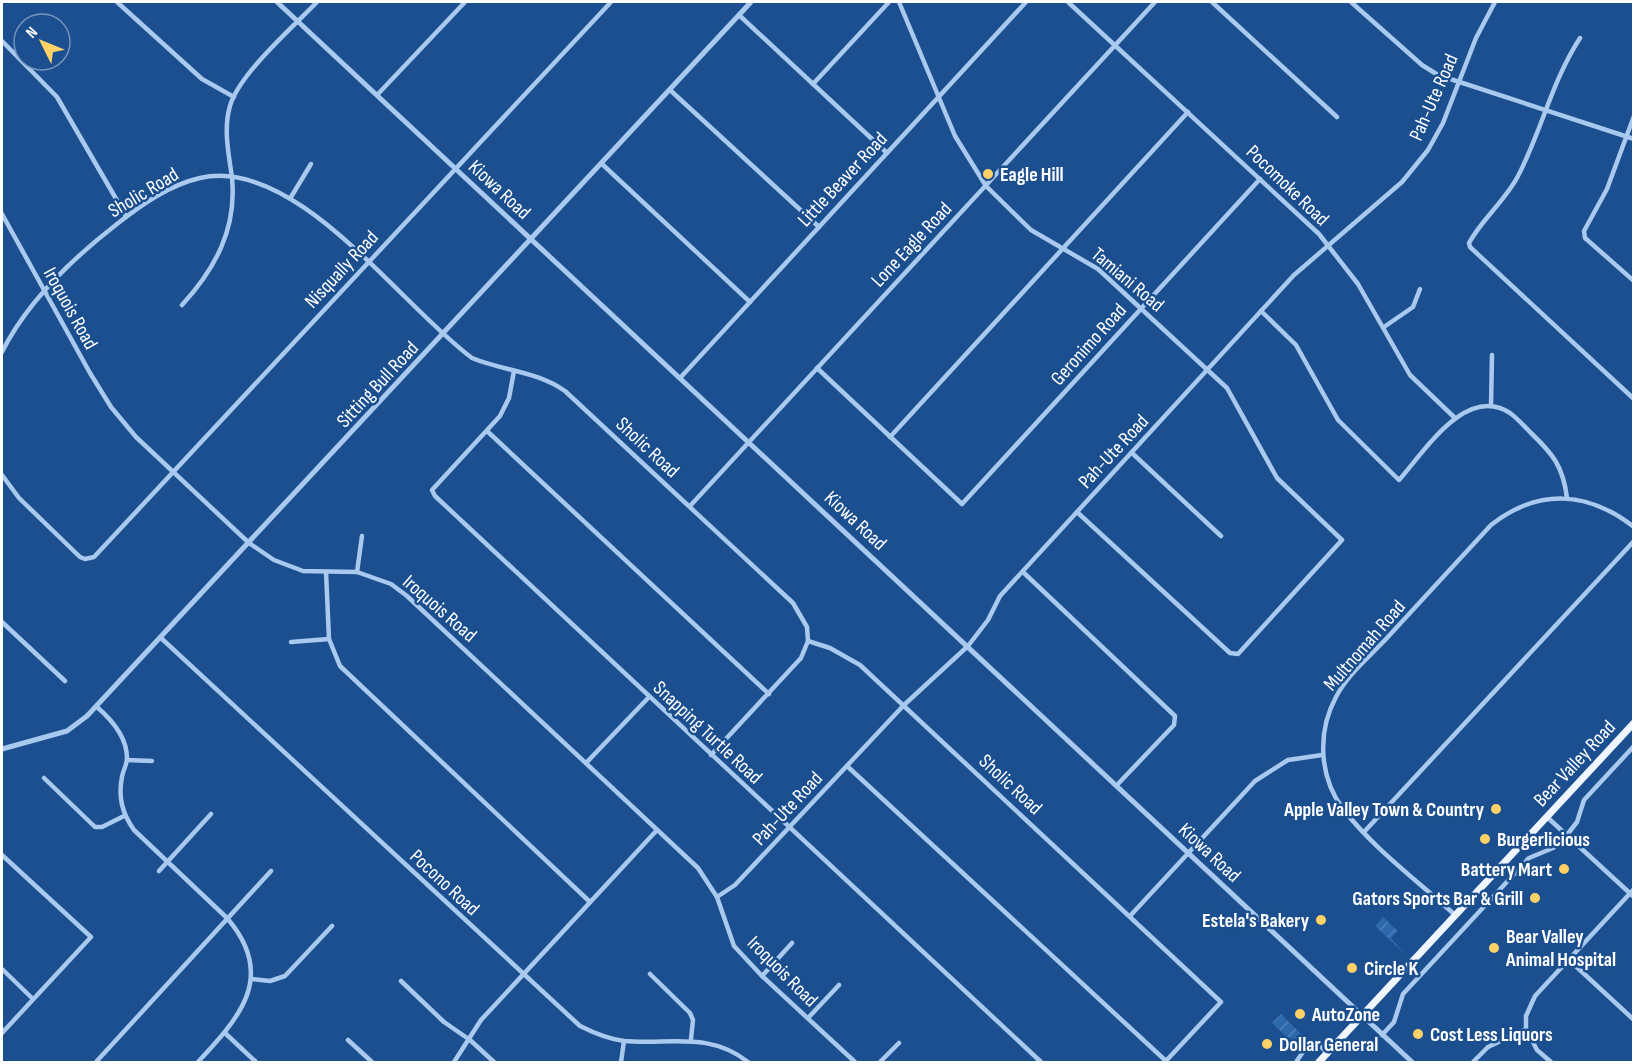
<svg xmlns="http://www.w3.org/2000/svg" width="1635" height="1064" font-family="'Sofia Sans Condensed',sans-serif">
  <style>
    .garden { fill: url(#garden-furrows) }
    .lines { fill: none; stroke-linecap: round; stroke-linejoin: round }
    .minor { stroke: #a9c9ee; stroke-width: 4.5 }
    .tertiary { stroke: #a9c9ee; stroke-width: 5 }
    .primary { stroke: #f0f6ff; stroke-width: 7 }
    .poi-dot { fill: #ffd166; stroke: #1b4f8f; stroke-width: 2 }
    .labels { text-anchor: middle; stroke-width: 5; stroke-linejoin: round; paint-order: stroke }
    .street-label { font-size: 20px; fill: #fff; stroke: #1b4f8f }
    .poi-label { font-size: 20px; font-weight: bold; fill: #fff; stroke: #1b4f8f; text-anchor: start }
  </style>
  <defs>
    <pattern id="garden-furrows" width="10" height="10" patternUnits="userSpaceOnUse" patternTransform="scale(1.5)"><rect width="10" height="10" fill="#2e69ad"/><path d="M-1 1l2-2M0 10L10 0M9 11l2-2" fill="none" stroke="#4d80b9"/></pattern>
  </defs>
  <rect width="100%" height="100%" fill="#1b4f8f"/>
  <!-- garden -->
  <g class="garden">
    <polygon points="1383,917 1398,931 1391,938 1405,954 1375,926"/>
    <polygon points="1281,1014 1304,1037 1297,1047 1272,1023"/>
  </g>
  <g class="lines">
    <!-- minor -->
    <g class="minor">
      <polyline points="117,2 202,79 234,97"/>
      <polyline points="899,2 955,136 986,186 1031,230 1098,269 1227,388 1277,478 1342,540 1238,654 1230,653 1077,512"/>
      <polyline points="1068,2 1319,234 1358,284 1410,375 1455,418"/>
      <polyline points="1212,2 1337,117"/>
      <polyline points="1351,2 1422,65 1438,75 1634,139"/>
      <polyline points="739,15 887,153"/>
      <path d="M 1580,38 C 1551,83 1542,130 1518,176 C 1505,201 1482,219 1469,243 L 1470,247 L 1634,399"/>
      <polyline points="2,41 57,97 126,216"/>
      <polyline points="813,84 889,2"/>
      <polyline points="670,90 819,227"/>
      <polyline points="378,94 465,2"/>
      <polyline points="1634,116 1607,189 1584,231 1585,238 1634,281"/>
      <polyline points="602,164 750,302"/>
      <polyline points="291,197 311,164"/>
      <polyline points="2,214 90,373 111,407 136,437 249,543 274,560 303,571 357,572 391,584 407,596 698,868 717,897 734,946 762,976 855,1062"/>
      <path d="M 182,305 C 215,269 237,229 232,178 C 229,155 223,129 230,106 C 239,74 293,27 317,2"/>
      <path d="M 1261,311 L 1296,345 L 1338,420 L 1399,480 C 1424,452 1466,384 1510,413 C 1517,418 1524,426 1530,432 C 1553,454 1563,466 1567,498"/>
      <polyline points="1384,327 1413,307 1420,289"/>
      <path d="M 2,352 C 27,302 73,258 117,224 C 141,205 169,185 200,178 C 296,156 400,305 472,358 C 503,371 537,371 565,391 L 793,603 L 807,627 L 808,641 L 830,648 L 860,665 L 1221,1002 L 1165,1062"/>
      <polyline points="817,368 962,504 1260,179"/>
      <polyline points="514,371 509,398 500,416 432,490 435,496 1041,1062"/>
      <polyline points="680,378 1026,2"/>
      <polyline points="1491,406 1492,355"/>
      <polyline points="487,431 769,694"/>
      <polyline points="890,437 1188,112"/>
      <polyline points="1132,453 1221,536"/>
      <polyline points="2,475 19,498 80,557 85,559 94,557 611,2"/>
      <polyline points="690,506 1155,2"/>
      <polyline points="326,572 329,639 340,666 590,902"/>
      <polyline points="357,572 362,536"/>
      <polyline points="1023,572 1175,716 1174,725 1117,785"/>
      <polyline points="2,622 65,681"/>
      <path d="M 161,638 L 580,1026 C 594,1033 608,1039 624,1041 C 669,1045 709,1031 748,1062"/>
      <polyline points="291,642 329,639"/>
      <path d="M 97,707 C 112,720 127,737 127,758 C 127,765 123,770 122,777 C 118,797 122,813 134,830 L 227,918 C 277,976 240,1017 198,1062"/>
      <polyline points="711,755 801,658 808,641"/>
      <polyline points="127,760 152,761"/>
      <polyline points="586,763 649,697"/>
      <polyline points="847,766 1166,1061"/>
      <polyline points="44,778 95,827 102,827 124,816"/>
      <polyline points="1547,817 1634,897"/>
      <polyline points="1364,832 1634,541"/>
      <polyline points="2,855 91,937 2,1033"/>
      <polyline points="159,871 211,814"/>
      <polyline points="717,897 735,885 904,705 968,646 988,620 1000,596 1294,275 1402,182 1428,150 1443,123 1476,38 1495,2"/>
      <path d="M 1455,915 C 1418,881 1374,849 1343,809 C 1319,777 1317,732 1336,697 C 1347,675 1369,657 1386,639 C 1421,601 1456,563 1491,525 C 1538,488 1588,491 1634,527"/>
      <polyline points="1130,916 1255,781 1288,760 1322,755"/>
      <polyline points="1568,959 1634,1020"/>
      <polyline points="2,969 33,999"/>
      <polyline points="650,974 690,1013 693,1020 691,1039"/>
      <polyline points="762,976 792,943"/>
      <polyline points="252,979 270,981 285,976 332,926"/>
      <polyline points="401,981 444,1022 470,1040 494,1062"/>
      <polyline points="808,1018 839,985"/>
      <polyline points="1526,1029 1537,1050 1551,1062"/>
      <polyline points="225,1033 256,1062"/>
      <polyline points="1382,1035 1394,1022 1403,994 1529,858 1553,848 1563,840 1577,822 1584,800 1634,746"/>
      <polyline points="348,1040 372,1062"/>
      <polyline points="96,1062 271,871"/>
      <polyline points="454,1062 481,1020 657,830"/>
      <polyline points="621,1062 624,1041"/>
      <polyline points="880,1062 899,1043"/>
      <polyline points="1296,1062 1310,1042 1315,1042 1328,1053"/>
      <polyline points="1473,1062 1488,1047 1526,1029 1526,1016 1535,996 1634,889"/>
    </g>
    <!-- tertiary -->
    <g class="tertiary">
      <polyline points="277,2 1412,1062"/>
      <polyline points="2,749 67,731 87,716 751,2"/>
    </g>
    <!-- primary -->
    <polyline class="primary" points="1319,1062 1634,723"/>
  </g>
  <!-- markers -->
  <g class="poi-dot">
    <circle cx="988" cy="174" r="6"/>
    <circle cx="1496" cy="809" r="6"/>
    <circle cx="1485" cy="839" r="6"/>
    <circle cx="1564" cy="869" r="6"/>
    <circle cx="1535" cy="898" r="6"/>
    <circle cx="1321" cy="920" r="6"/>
    <circle cx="1494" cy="948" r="6"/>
    <circle cx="1352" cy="968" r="6"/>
    <circle cx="1300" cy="1014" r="6"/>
    <circle cx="1418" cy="1034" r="6"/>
    <circle cx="1267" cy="1044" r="6"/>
  </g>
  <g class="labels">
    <!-- street labels -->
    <g class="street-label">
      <text transform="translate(1433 97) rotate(-66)" y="7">Pah-Ute Road</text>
      <text transform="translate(842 179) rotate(-47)" y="7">Little Beaver Road</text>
      <text transform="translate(1288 185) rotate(44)" y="7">Pocomoke Road</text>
      <text transform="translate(500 189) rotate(43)" y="7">Kiowa Road</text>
      <text transform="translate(143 192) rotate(-31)" y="7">Sholic Road</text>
      <text transform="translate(911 244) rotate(-47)" y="7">Lone Eagle Road</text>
      <text transform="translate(341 269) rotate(-47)" y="7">Nisqually Road</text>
      <text transform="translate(1128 279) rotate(40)" y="7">Tamiani Road</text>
      <text transform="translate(71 308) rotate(61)" y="7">Iroquois Road</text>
      <text transform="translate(1088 344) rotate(-48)" y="7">Geronimo Road</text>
      <text transform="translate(377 384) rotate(-47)" y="7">Sitting Bull Road</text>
      <text transform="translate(648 447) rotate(43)" y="7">Sholic Road</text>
      <text transform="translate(1113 451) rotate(-47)" y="7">Pah-Ute Road</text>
      <text transform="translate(856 520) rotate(43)" y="7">Kiowa Road</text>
      <text transform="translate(440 608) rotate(41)" y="7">Iroquois Road</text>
      <text transform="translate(1364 645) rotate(-49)" y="7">Multnomah Road</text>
      <text transform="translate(708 732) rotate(43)" y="7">Snapping Turtle Road</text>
      <text transform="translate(1574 763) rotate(-47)" y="7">Bear Valley Road</text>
      <text transform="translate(1011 784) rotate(43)" y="7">Sholic Road</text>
      <text transform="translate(787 808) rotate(-47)" y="7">Pah-Ute Road</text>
      <text transform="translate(1210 852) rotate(43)" y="7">Kiowa Road</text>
      <text transform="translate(445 882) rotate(43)" y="7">Pocono Road</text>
      <text transform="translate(783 971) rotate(45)" y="7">Iroquois Road</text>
    </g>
    <!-- poi labels -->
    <g class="poi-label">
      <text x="1000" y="181">Eagle Hill</text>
      <text x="1484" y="816" text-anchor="end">Apple Valley Town &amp; Country</text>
      <text x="1497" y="846">Burgerlicious</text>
      <text x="1552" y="876" text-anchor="end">Battery Mart</text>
      <text x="1523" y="905" text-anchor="end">Gators Sports Bar &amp; Grill</text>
      <text x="1309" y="927" text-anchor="end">Estela's Bakery</text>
      <text x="1506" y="943">Bear Valley<tspan x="1506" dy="23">Animal Hospital</tspan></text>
      <text x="1364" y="975">Circle K</text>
      <text x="1312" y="1021">AutoZone</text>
      <text x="1430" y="1041">Cost Less Liquors</text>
      <text x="1279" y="1051">Dollar General</text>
    </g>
  </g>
  <!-- border -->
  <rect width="1635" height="1064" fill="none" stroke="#ffffff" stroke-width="6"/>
  <!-- north arrow -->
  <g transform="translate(42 42) rotate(313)"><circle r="28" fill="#1b4f8f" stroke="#7695bc" stroke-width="1.5"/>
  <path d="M0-4.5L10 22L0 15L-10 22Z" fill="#ffd166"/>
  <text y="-9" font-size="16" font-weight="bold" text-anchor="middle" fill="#ffffff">N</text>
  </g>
</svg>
